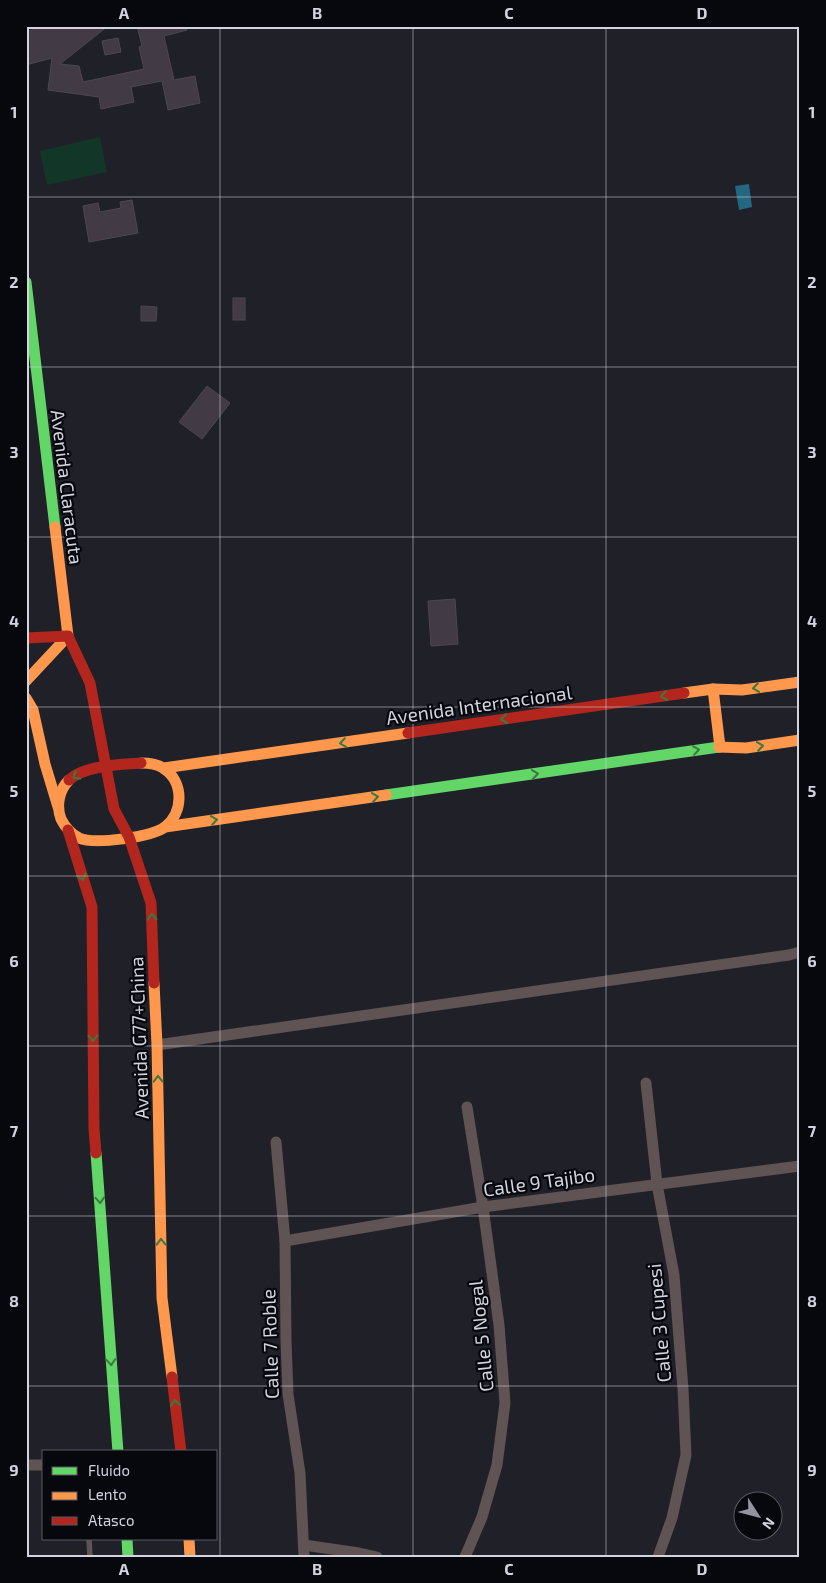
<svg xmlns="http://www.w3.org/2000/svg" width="826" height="1583" font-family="'Exo 2',sans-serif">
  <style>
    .green { fill: #123729 }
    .water { fill: #246780 }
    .building { fill: #423a45; stroke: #4b484e }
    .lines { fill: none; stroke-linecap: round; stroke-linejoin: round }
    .lane { stroke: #5f5354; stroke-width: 5.5 }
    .street { stroke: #5f5354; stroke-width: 11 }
    .fast { stroke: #63d668; stroke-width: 11 }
    .slow { stroke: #ff974d; stroke-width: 11 }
    .jam { stroke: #b3261e; stroke-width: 11 }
    .oneway { stroke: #3a7940 }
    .grid { fill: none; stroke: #d2d3dd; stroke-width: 1; stroke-opacity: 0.55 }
    .labels { text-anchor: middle; stroke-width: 4.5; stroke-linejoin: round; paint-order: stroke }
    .street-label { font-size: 19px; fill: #d2d3dd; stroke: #07080e }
    .neatline { fill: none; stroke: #d2d3dd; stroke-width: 2 }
    .grid-label { font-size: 16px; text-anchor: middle; font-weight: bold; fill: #d2d3dd }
  </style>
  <rect width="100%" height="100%" fill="#202028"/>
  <!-- green -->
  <polygon class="green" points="100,137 107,172 47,185 40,151"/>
  <!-- water -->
  <polygon class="water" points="749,184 752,207 739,210 735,186"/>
  <!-- building -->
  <g class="building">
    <polygon points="45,26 108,26 60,64 79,66 83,82 144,69 139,47 142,46 137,26 186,26 187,30 164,36 174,80 195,76 200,103 168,110 162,81 131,87 134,102 101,109 99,97 48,90 52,58 26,65 26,32"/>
    <polygon points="118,38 121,52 105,55 102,41"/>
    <polygon points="132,200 138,233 89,242 83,206 98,203 100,212 121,208 120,202"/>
    <rect x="233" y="298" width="12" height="22"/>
    <polygon points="141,306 157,307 156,321 141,321"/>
    <polygon points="207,386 230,403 202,439 179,422"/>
    <polygon points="455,599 458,644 431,646 428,601"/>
  </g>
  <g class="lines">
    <!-- lane -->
    <polyline class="lane" points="89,1539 90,1557"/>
    <!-- street -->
    <g class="street">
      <polyline points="157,1045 789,955 800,952"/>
      <polyline points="646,1083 657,1184 674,1275 683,1389 686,1455 672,1518 658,1557"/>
      <polyline points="276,1142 285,1241 286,1341 288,1394 300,1473 304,1557"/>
      <polyline points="285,1241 483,1207 800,1166"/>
      <polyline points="26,1465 44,1465"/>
      <polyline points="304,1545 359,1553 377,1557"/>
      <polyline points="465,1557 482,1517 497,1465 505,1403 499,1325 483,1207 467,1107"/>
    </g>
    <!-- fast -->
    <g class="fast">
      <polyline points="26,282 55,527"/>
      <polyline points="386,795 719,747"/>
      <polyline points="96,1153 118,1452"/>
      <polyline points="127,1539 128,1557"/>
    </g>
    <!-- slow -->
    <g class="slow">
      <polyline points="26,681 68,636 55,527"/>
      <polyline points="713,689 720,747"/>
      <polyline points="684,693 713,689 742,690 800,682"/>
      <polyline points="26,698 33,710 45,764 58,807"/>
      <polyline points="719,747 746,748 800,740"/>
      <polyline points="164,768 408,733"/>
      <path d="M 69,780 C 59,790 56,806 61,819 C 65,827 71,834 79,838 C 95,845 151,837 165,827 C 184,812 184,781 163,768 C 157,764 149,763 141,763"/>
      <polyline points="165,827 386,795"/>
      <polyline points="154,983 157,1045 162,1298 172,1377"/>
      <polyline points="189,1539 190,1557"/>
    </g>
    <!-- jam -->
    <g class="jam">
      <polyline points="26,638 68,636 90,683 114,809 129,837 151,903 154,983"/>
      <polyline points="408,733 684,693"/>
      <path d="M 69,780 C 85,765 120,765 141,763"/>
      <polyline points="68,830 92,907 94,1129 96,1153"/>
      <polyline points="172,1377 181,1452"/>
    </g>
  </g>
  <!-- one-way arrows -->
  <defs><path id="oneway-chevron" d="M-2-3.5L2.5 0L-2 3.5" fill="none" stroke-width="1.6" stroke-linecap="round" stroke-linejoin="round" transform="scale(1.25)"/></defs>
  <g class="oneway">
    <use href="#oneway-chevron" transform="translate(756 688) rotate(172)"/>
    <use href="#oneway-chevron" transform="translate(664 696) rotate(172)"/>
    <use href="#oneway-chevron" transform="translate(504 719) rotate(172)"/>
    <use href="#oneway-chevron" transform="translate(343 743) rotate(172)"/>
    <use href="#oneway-chevron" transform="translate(760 746) rotate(-8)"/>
    <use href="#oneway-chevron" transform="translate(696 750) rotate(-8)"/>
    <use href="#oneway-chevron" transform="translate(535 774) rotate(-8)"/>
    <use href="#oneway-chevron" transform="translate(76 776) rotate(148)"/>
    <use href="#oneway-chevron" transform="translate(375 797) rotate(-8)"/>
    <use href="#oneway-chevron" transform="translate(214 820) rotate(-8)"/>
    <use href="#oneway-chevron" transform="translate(82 877) rotate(72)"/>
    <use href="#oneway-chevron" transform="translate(152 917) rotate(-93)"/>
    <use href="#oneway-chevron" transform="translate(93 1038) rotate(89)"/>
    <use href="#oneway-chevron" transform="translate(158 1079) rotate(-91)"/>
    <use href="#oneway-chevron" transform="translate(100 1200) rotate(86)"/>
    <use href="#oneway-chevron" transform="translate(161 1242) rotate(-91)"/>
    <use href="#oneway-chevron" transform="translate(111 1362) rotate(86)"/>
    <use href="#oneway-chevron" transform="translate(175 1403) rotate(-97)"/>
  </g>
  <!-- grid -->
  <path class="grid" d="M 220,26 L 220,1557M 413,26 L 413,1557M 606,26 L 606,1557M 26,197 L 800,197M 26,367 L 800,367M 26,537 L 800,537M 26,707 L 800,707M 26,876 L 800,876M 26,1046 L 800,1046M 26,1216 L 800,1216M 26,1386 L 800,1386"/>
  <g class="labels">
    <!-- street labels -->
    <g class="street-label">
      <text transform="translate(67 487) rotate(83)" y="7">Avenida Claracuta</text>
      <text transform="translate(479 705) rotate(-8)" y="7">Avenida Internacional</text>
      <text transform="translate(139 1038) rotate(-92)" y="7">Avenida G77+China</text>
      <text transform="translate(539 1182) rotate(-8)" y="7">Calle 9 Tajibo</text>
      <text transform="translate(659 1323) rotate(-95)" y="7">Calle 3 Cupesi</text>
      <text transform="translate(481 1336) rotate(-96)" y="7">Calle 5 Nogal</text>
      <text transform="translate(270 1344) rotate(-92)" y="7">Calle 7 Roble</text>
    </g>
  </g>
  <!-- border -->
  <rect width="826" height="1583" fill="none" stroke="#07080e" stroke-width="55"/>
  <!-- legend -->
  <rect x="42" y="1450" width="175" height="90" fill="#07080e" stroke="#585961"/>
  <rect x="52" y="1467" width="25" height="8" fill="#63d668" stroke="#585961"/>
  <text x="88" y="1476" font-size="15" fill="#d2d3dd">Fluido</text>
  <rect x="52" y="1492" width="25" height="8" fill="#ff974d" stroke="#585961"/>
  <text x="88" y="1500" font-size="15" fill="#d2d3dd">Lento</text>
  <rect x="52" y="1517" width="25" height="8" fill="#b3261e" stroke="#585961"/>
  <text x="88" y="1526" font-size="15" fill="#d2d3dd">Atasco</text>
  <!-- north arrow -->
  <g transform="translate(758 1516) rotate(126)"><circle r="24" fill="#07080e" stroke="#585961"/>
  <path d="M0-4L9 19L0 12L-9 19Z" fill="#94949e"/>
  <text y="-8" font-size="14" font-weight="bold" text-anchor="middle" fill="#d2d3dd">N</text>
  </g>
  <rect x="28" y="28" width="770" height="1528" class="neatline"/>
  <g class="grid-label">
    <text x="124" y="19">A</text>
    <text x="317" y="19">B</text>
    <text x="509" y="19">C</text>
    <text x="702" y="19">D</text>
    <text x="14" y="118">1</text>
    <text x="812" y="118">1</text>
    <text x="14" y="288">2</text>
    <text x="812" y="288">2</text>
    <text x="14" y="458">3</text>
    <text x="812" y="458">3</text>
    <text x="14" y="627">4</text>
    <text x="812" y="627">4</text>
    <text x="14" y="797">5</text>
    <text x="812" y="797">5</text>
    <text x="14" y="967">6</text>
    <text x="812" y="967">6</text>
    <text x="14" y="1137">7</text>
    <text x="812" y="1137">7</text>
    <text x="14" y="1307">8</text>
    <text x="812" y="1307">8</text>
    <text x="14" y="1476">9</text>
    <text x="812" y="1476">9</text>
    <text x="124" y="1575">A</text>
    <text x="317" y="1575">B</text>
    <text x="509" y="1575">C</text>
    <text x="702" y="1575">D</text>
  </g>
</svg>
